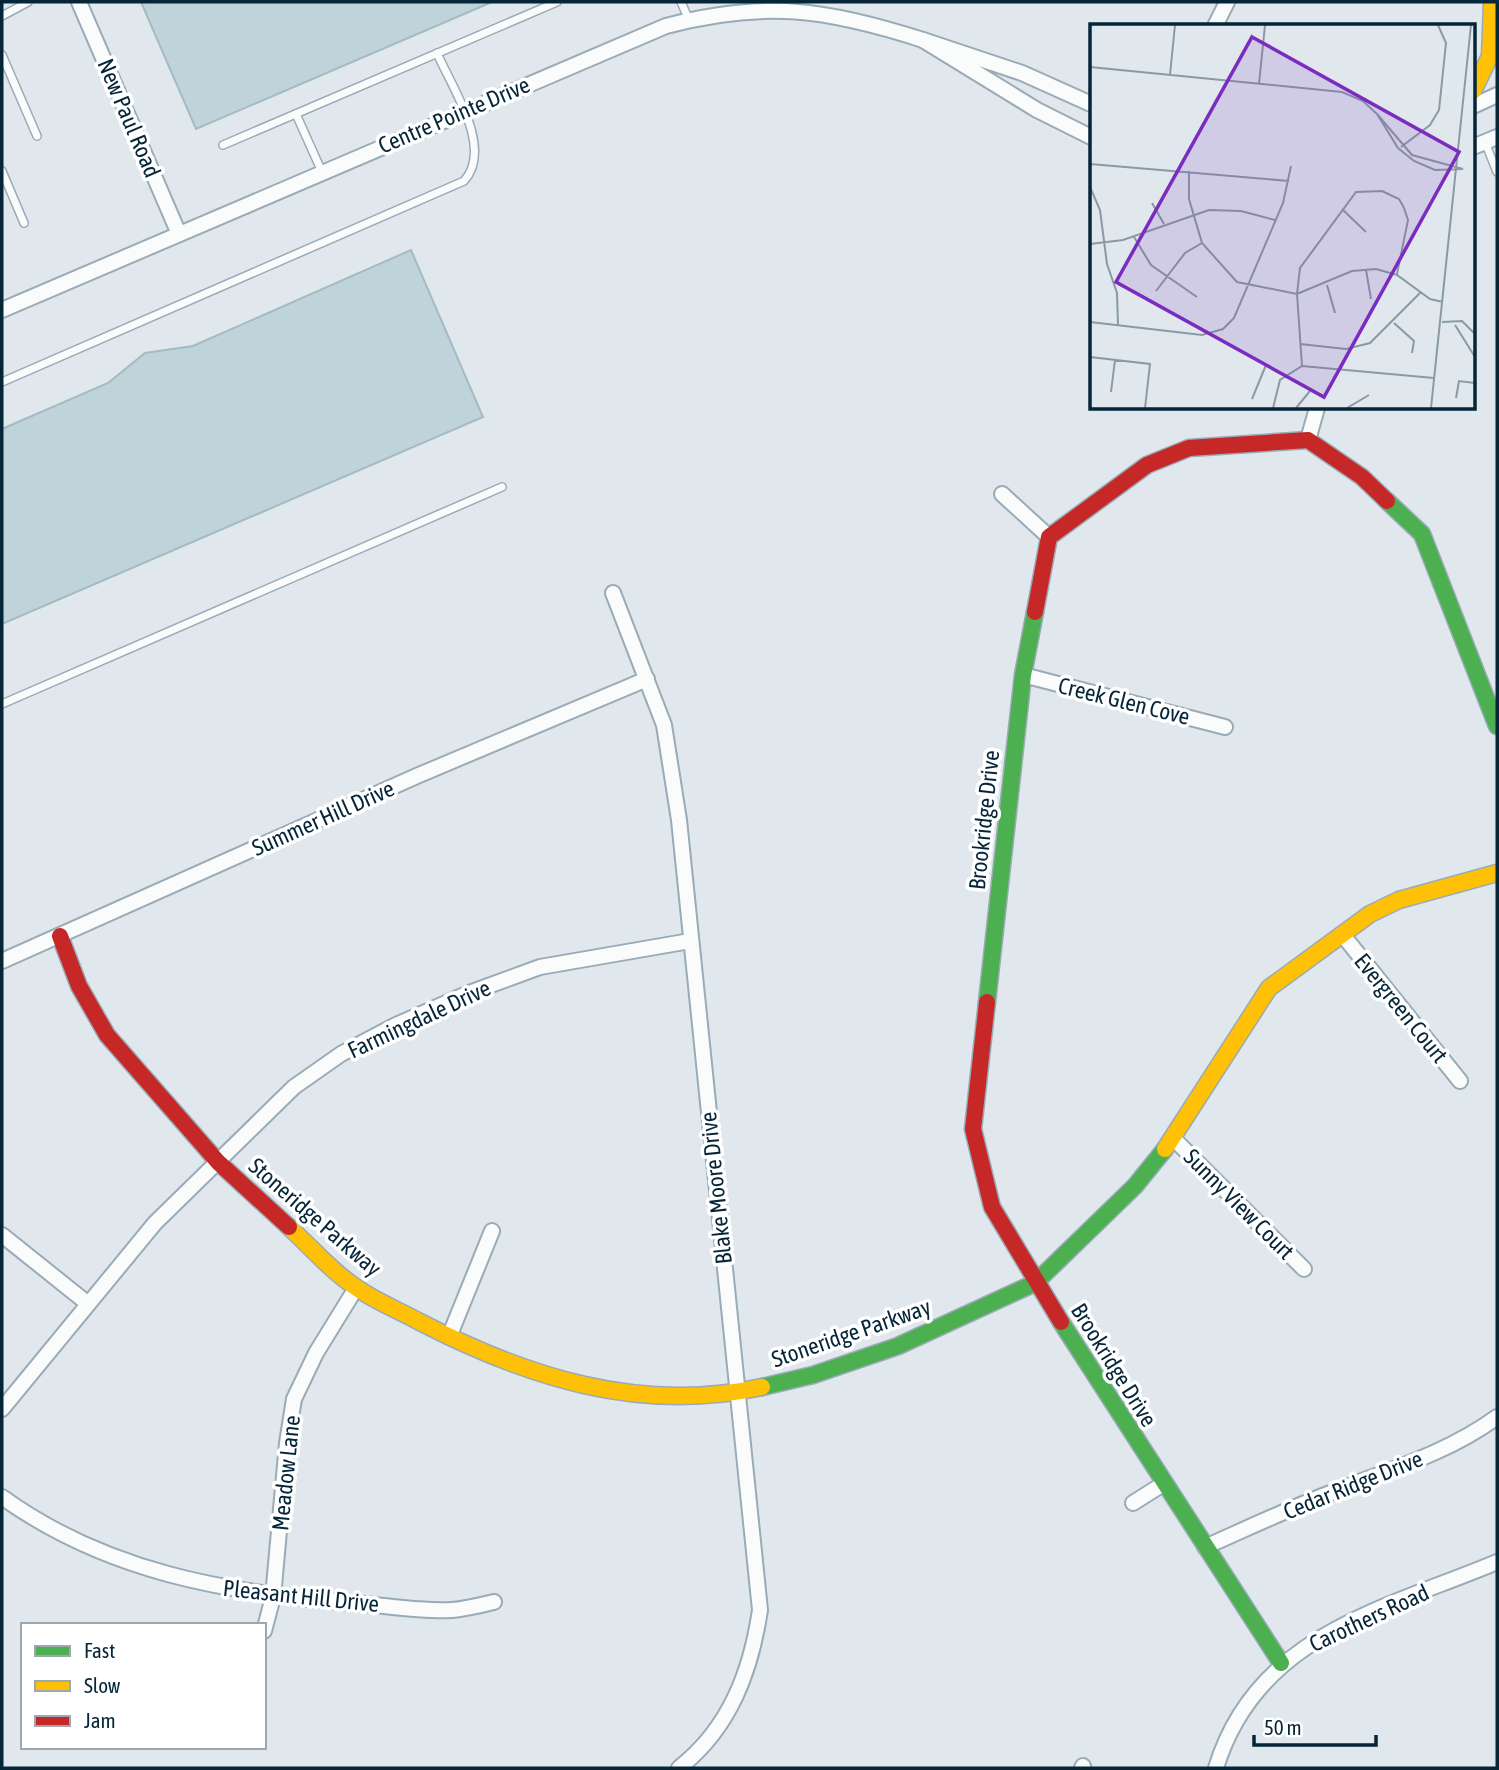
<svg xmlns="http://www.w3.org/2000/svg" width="1499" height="1770" font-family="'Asap Condensed',sans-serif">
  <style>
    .building { fill: #bfd3da; stroke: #a4bbc2; stroke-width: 2 }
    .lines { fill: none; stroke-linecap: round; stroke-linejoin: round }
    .lane-casing { stroke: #99abb6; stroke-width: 10 }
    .street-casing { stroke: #99abb6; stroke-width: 18 }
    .fast-casing { stroke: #99abb6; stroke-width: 19 }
    .slow-casing { stroke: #99abb6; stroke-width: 19 }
    .jam-casing { stroke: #99abb6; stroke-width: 19 }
    .lane { stroke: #fafcfc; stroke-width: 7 }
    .street { stroke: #fafcfc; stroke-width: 14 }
    .fast { stroke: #4caf50; stroke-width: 16 }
    .slow { stroke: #ffc107; stroke-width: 16 }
    .jam { stroke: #c62828; stroke-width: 16 }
    .labels { text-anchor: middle; stroke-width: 7; stroke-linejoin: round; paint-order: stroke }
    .street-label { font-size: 23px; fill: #052538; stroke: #fff }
    .inset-road { fill: none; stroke: #899aa5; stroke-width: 2 }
    .view { fill: #7b2cbf; fill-opacity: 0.15; stroke: #7b2cbf; stroke-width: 3.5 }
    .inset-edge { fill: none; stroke: #052538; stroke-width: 3.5 }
  </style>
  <rect width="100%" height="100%" fill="#e1e8ed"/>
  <!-- building -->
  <g class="building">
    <polygon points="141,2 492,2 196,129"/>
    <polygon points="411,250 483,417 2,624 2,429 108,383 145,353 193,346"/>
  </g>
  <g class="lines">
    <defs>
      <g id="lane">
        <polyline points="681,2 689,20"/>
        <polyline points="2,16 28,2"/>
        <polyline points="2,55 37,136"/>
        <polyline points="296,114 322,172"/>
        <polyline points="1485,142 1497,172"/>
        <polyline points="223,145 557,2"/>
        <polyline points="2,171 24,223"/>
        <path d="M 2,382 L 464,181 C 494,148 452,88 437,53"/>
        <polyline points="2,704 502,487"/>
      </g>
      <g id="street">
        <polyline points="79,2 179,234"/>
        <polyline points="1215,26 1227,2"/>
        <polyline points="1091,104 1022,73 923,40 1037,110 1091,137"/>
        <polyline points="1473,106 1497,95"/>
        <polyline points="1473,147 1497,137"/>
        <path d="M 2,310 L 666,26 C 765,0 827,9 923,40"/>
        <polyline points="1308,440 1317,408"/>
        <polyline points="1002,494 1049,537"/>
        <path d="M 613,593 L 664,725 L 679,820 L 760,1610 C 751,1671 730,1728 679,1768"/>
        <polyline points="1023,675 1225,727"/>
        <polyline points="1342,934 1460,1081"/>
        <polyline points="2,961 419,775 647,679"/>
        <polyline points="1174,1139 1304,1269"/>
        <polyline points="2,1235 87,1303"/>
        <polyline points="449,1337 492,1231"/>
        <polyline points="2,1409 155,1223 294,1087 341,1054 396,1025 469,993 540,967 690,941"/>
        <path d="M 2,1497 C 106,1572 227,1593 352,1603 C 384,1605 420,1612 452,1610 C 466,1609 481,1605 494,1602"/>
        <polyline points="1133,1503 1163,1484"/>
        <path d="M 1205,1547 C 1248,1528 1290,1508 1333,1492 C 1389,1470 1448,1453 1497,1417"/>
        <polyline points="264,1631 273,1597 287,1443 294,1399 316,1353 356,1288"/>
        <polyline points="1082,1768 1083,1766"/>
        <path d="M 1216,1768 C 1256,1635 1385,1609 1497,1562"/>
      </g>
      <g id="fast">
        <polyline points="1387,501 1422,534 1497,726"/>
        <polyline points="987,1002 1023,675 1035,612"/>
        <polyline points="1061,1322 1281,1663"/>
        <polyline points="762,1387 813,1375 898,1346 1035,1283 1135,1186 1165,1149"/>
      </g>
      <g id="slow">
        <polyline points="1473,91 1490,56 1492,2"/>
        <polyline points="1165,1149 1269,988 1370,914 1399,900 1497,873"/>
        <path d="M 289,1227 C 311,1247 332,1272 357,1288 C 375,1301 398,1310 418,1321 C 526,1377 640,1414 762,1387"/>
      </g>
      <g id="jam">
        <polyline points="1035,612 1049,537 1147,465 1189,448 1308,440 1362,477 1387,501"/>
        <polyline points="60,936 79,986 107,1035 218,1162 289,1227"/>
        <polyline points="987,1002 973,1129 992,1207 1061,1322"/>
      </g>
    </defs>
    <!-- lane casing -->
    <use href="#lane" class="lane-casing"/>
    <!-- street casing -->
    <use href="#street" class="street-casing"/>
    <!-- fast casing -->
    <use href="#fast" class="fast-casing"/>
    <!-- slow casing -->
    <use href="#slow" class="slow-casing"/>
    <!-- jam casing -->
    <use href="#jam" class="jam-casing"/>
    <!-- lane -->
    <use href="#lane" class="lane"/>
    <!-- street -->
    <use href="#street" class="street"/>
    <!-- fast -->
    <use href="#fast" class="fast"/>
    <!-- slow -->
    <use href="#slow" class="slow"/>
    <!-- jam -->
    <use href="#jam" class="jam"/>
  </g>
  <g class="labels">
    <!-- street labels -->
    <g class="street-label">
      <text transform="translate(454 115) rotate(-23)" y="8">Centre Pointe Drive</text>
      <text transform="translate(129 118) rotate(67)" y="8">New Paul Road</text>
      <text transform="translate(1124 701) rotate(14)" y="8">Creek Glen Cove</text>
      <text transform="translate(323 818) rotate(-24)" y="8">Summer Hill Drive</text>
      <text transform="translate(984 820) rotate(-84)" y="8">Brookridge Drive</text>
      <text transform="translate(1401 1008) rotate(51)" y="8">Evergreen Court</text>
      <text transform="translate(419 1019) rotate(-25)" y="8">Farmingdale Drive</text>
      <text transform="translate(716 1188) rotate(-96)" y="8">Blake Moore Drive</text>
      <text transform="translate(1239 1204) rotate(45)" y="8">Sunny View Court</text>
      <text transform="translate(315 1217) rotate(41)" y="8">Stoneridge Parkway</text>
      <text transform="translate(851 1333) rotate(-19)" y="8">Stoneridge Parkway</text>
      <text transform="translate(1114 1365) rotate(58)" y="8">Brookridge Drive</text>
      <text transform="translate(286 1473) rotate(-84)" y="8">Meadow Lane</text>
      <text transform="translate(1353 1485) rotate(-22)" y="8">Cedar Ridge Drive</text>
      <text transform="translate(301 1596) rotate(6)" y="8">Pleasant Hill Drive</text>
      <text transform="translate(1369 1618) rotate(-25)" y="8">Carothers Road</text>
    </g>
  </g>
  <!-- overview -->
  <g transform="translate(1090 24)">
    <rect width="385" height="385" fill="#e1e8ed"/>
    <path class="inset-road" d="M 0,43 L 252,68 L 273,77 L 287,90M 80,51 L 85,1M 169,60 L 175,1M 287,90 L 322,131 L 373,145 L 345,146 L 324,137 L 308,124 ZM 311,123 L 340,101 L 349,86 L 356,19 L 348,1M 0,140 L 199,157M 99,147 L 99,175 L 112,219 L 147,258 L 207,270 L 262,247 L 286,245 L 307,251 L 340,275 L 353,278M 0,163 L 10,186 L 17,240 L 27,269 L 28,301M 62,179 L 74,200M 252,185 L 276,208M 44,213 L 61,241 L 107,273M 0,220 L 33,216 L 119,186 L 151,187 L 185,196M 276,246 L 281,275M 237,261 L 245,289M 66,267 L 95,229 L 112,219M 0,298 L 112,311 L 133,305 L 144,294 L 193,179 L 201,142M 352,298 L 372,297 L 385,310M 304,299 L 324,317 L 322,329M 365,301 L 385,333M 210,320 L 256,325 L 280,319 L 331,268M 0,333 L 60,340 L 55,384M 212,342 L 207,270 L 210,244 L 266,168 L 292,167 L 309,175 L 314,184 L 318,196 L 307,250M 21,368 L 25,336M 366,374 L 369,357 L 385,359M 162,375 L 176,341M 183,384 L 190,356 L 212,342 L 344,354M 206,384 L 220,367M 257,384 L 279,371M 341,384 L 381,1"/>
    <path class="view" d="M 162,13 L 369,128 L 234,373 L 26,258 Z"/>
    <rect width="385" height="385" class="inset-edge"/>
  </g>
  <!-- border -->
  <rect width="1499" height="1770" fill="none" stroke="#052538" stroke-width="7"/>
  <!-- legend -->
  <rect x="21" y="1623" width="245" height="126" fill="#ffffff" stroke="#9ba8af" stroke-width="2"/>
  <rect x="35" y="1646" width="35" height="10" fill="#4caf50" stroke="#9ba8af" stroke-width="2"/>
  <text x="84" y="1658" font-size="21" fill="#052538">Fast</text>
  <rect x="35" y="1681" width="35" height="10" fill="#ffc107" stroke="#9ba8af" stroke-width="2"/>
  <text x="84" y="1693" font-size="21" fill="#052538">Slow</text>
  <rect x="35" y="1716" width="35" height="10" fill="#c62828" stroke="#9ba8af" stroke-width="2"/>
  <text x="84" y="1728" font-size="21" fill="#052538">Jam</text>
  <!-- scale -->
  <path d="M1254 1735v10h122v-10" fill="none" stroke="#052538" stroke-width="3.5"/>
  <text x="1264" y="1735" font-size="21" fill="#052538" stroke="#ffffff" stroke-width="5" paint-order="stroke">50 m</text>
</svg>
